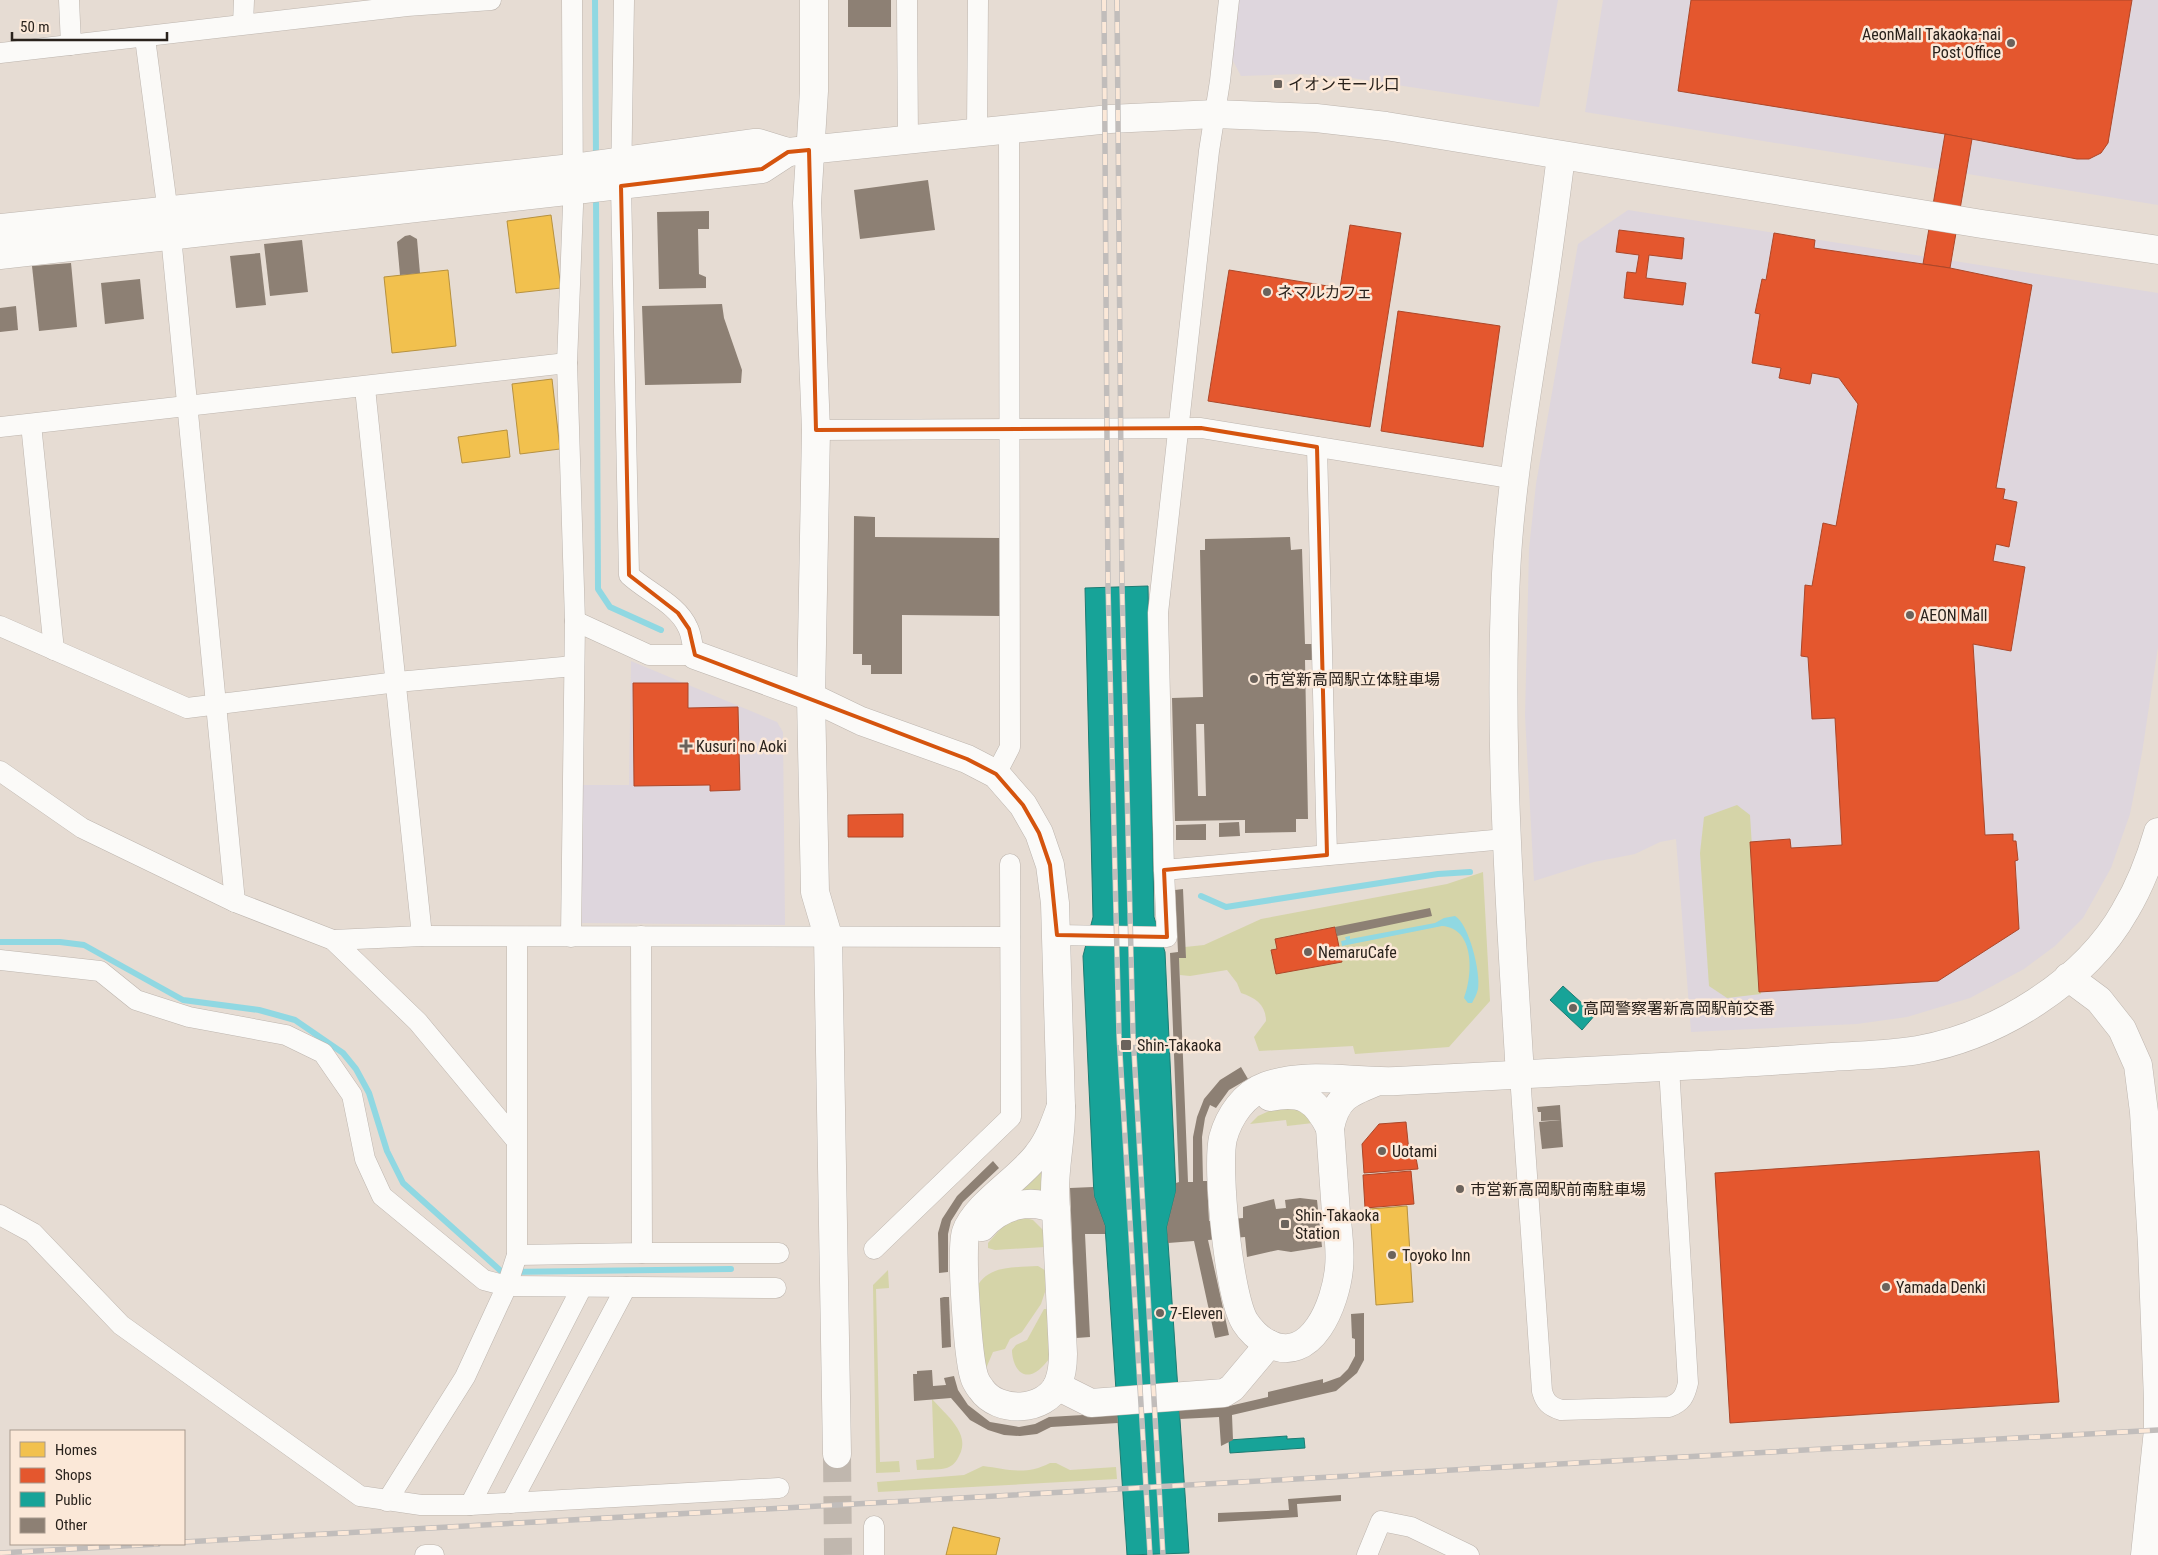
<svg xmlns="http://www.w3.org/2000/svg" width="2158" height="1555" font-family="'Roboto Condensed','Noto Sans JP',sans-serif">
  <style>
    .commercial { fill: #ded6dd }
    .green { fill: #d5d4a8 }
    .water { fill: #90d8e2 }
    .homes { fill: #f2c14e; stroke: #b6913f }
    .shops { fill: #e4572e; stroke: #ac4729 }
    .public { fill: #17a398; stroke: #1c7c73 }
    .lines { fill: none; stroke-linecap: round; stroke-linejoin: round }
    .stream { stroke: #90d8e2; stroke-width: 6 }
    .building { fill: #8d8074; fill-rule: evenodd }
    .secondary-tunnel { stroke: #c0b7ae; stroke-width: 28; stroke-dasharray: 28 14; stroke-linecap: butt }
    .street-casing { stroke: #bdb5ae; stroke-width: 21 }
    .secondary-casing { stroke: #bdb5ae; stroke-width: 29 }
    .street { stroke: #fbfaf8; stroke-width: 20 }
    .secondary { stroke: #fbfaf8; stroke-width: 28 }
    .rail-casing { stroke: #c1bdbb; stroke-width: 5.5 }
    .rail { stroke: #fbe8d8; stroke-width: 4; stroke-dasharray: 11; stroke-linecap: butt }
    .marked { fill: none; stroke: #d5540e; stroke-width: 4; stroke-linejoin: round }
    .poi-dot { fill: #6b635c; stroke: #fbe8d8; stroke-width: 2 }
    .labels { text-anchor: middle; stroke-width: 5; stroke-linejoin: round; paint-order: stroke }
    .poi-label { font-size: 16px; fill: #29221c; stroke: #fbe8d8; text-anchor: start }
  </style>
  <rect width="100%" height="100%" fill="#e6dcd3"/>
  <!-- commercial -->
  <g class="commercial">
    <polygon points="1239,0 1558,0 1539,107 1352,78 1301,74 1241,76 1232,59"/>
    <polygon points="1603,0 2158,0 2158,205 1585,112"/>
    <polygon points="1628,210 2158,293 2158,647 2142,753 2130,814 2111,868 2083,918 2055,946 2024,969 1970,998 1907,1017 1857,1024 1691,1032 1676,839 1660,842 1635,854 1594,862 1534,881 1525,716 1529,549 1536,484 1578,244"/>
    <polygon points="631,661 777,722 783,732 785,925 582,923 581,785 629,785"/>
  </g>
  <!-- green -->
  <g class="green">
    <polygon points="1737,805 1750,815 1761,994 1727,998 1709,986 1700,853 1704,817"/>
    <path d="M 1483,872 L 1490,1001 L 1449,1047 L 1355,1054 L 1353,1046 L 1259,1051 L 1254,1037 L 1266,1021 C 1266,1005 1256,998 1241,993 L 1237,983 L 1227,970 L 1190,976 L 1180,975 L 1179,958 L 1186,958 L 1185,947 L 1204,945 L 1261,919 L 1447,884 Z"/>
    <polygon points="1278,1107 1299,1107 1313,1123 1287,1126 1286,1120 1250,1124 1258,1116"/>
    <polygon points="1040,1172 1043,1173 1044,1192 1021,1192 1020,1190"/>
    <polygon points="1021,1217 1033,1220 1045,1232 1045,1247 995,1250 988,1248 988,1243 1004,1225"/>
    <path d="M 1038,1266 L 1048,1272 L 1050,1277 L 1041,1304 L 1022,1332 L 1010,1339 L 1005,1349 L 993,1352 L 984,1373 L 976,1289 C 987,1264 1015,1268 1038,1266 Z"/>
    <polygon points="888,1270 889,1288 876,1289 880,1462 899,1461 900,1472 876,1473 873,1285"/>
    <path d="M 1044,1309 L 1052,1309 L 1052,1356 C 1047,1361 1041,1370 1034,1373 C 1019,1380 1012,1362 1012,1350 L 1016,1345 L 1027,1340 Z"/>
    <path d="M 932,1399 C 945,1414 972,1434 959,1456 C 957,1460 954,1465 949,1467 C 940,1471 927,1469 917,1470 L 916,1460 L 934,1458 Z"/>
    <path d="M 1050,1463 L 1056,1463 L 1070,1470 L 1116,1467 L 1117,1479 L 878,1492 L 877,1482 L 964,1475 L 983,1466 C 1008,1469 1025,1476 1050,1463 Z"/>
  </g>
  <!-- water -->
  <path class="water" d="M 1455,916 C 1469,924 1481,973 1478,989 C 1477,994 1474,999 1472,1003 L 1468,1003 L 1464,998 C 1473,975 1475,928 1442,926 L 1342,946 L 1341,941 L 1346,940 L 1345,937 L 1350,936 L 1350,939 L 1435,923 L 1444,918 Z"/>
  <!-- homes -->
  <g class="homes">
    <polygon points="551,215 561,288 516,293 507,221"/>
    <polygon points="448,270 456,346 392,353 384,277"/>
    <polygon points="552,379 560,449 520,454 512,384"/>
    <polygon points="507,430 510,457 462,463 458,437"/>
    <polygon points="1407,1206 1413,1302 1376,1305 1370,1209"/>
    <polygon points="953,1527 1000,1538 996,1555 946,1555"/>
  </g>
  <!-- shops -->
  <g class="shops">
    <polygon points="1691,0 2132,0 2108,143 2101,153 2089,159 2077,159 1945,134 1678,91"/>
    <polygon points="1945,134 1972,139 1950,268 1923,264"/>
    <polygon points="1350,225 1401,233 1370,427 1208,401 1229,270 1340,288"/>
    <polygon points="1619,230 1684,238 1682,259 1649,255 1646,278 1686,283 1683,305 1624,298 1627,272 1636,273 1639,255 1616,252"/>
    <polygon points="1774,233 1815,240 1814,248 1950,268 2032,285 1996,488 2005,489 2003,499 2017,502 2009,547 1996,544 1993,561 2025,567 2011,651 1973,644 1985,835 2013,834 2013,841 2016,841 2018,860 2015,861 2019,929 1938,981 1759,992 1750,842 1790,839 1791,848 1842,845 1835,718 1812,719 1808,657 1801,656 1805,585 1812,586 1823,523 1836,526 1858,404 1839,378 1812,373 1810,384 1779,378 1781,368 1752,363 1760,314 1755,313 1762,279 1766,280"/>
    <polygon points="1398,311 1500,326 1483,447 1381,431"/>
    <polygon points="633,683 688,683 688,708 738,707 740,790 710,791 710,785 634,786"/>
    <polygon points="903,814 903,837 848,837 848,815"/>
    <polygon points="1335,927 1342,962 1276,974 1271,950 1277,949 1275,939"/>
    <polygon points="1406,1122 1409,1152 1415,1152 1418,1169 1364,1173 1362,1144 1379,1124"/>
    <polygon points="2039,1151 2059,1402 1730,1423 1715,1173"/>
    <polygon points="1411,1171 1414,1204 1365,1208 1363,1175"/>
  </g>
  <!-- public -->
  <g class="public">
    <polygon points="1148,586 1154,917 1165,952 1176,1191 1167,1227 1189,1553 1127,1555 1105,1226 1094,1196 1083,956 1093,917 1085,588"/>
    <polygon points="1563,986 1595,1015 1582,1030 1550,1000"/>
    <polygon points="1287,1436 1287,1439 1304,1438 1305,1448 1230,1453 1229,1440"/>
  </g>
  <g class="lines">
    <!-- stream -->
    <g class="stream">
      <polyline points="595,0 596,158"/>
      <polyline points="596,193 598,589 610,607 661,630"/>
      <polyline points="1201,896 1226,907 1438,874 1470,872"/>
      <polyline points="0,942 60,942 84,945 183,1000 259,1010 295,1020 343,1053 356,1069 369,1093 387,1151 403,1183 502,1272 731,1269"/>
    </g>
  </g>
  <!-- building -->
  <g class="building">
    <rect x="848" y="0" width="43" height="27"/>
    <polygon points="928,180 935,230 860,239 854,190"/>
    <polygon points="709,211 709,229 698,229 699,274 706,277 706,288 659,289 657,212"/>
    <polygon points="410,235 417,239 420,273 400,275 397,242 405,236"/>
    <polygon points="302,240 308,292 270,296 264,244"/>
    <polygon points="260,253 266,305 236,308 230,256"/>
    <polygon points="71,263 77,327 39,331 32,266"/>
    <polygon points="140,279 144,319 105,324 101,283"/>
    <polygon points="722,304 724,318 742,370 741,383 645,385 642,306"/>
    <polygon points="16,306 18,330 0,332 0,308"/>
    <polygon points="854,516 875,517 875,537 1000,538 1000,616 902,615 902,674 871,674 871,665 862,665 862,654 853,654"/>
    <path d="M 1290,537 L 1291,550 L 1302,549 L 1305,644 L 1312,644 L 1312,660 L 1305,660 L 1308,819 L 1296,819 L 1296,832 L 1245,833 L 1245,820 L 1175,821 L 1172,698 L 1203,697 L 1200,550 L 1205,550 L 1205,539 ZM 1196,724 L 1204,724 L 1206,796 L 1198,796 Z"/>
    <polygon points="1239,822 1240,836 1219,837 1219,823"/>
    <polygon points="1206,824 1206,840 1176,840 1176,825"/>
    <polygon points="1183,889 1186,958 1179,958 1188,1182 1193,1182 1193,1137 1197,1117 1204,1099 1220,1080 1241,1067 1248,1079 1229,1090 1216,1108 1210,1105 1205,1118 1202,1137 1203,1181 1207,1181 1209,1221 1243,1218 1243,1207 1274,1199 1276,1209 1286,1208 1285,1200 1300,1198 1317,1200 1322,1247 1291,1252 1278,1250 1247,1257 1245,1237 1208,1240 1229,1335 1215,1338 1194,1241 1168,1243 1167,1227 1176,1191 1176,1183 1179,1182 1170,953 1178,952 1175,890"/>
    <polygon points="1430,908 1432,916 1337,936 1335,927"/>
    <polygon points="1560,1105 1561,1120 1541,1121 1541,1112 1538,1112 1537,1107"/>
    <polygon points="1561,1120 1563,1147 1542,1149 1539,1122"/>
    <polygon points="993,1161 999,1168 963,1202 951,1221 948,1234 948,1272 939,1273 938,1233 942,1219 957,1196"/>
    <polygon points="1093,1187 1094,1196 1105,1226 1105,1234 1085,1234 1090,1337 1076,1338 1070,1188"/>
    <polygon points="944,1297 949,1297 951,1347 942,1348 940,1298"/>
    <polygon points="1364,1313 1364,1360 1357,1373 1336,1391 1232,1415 1233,1440 1221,1446 1219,1417 1180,1419 1179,1410 1225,1407 1268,1397 1268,1392 1323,1379 1323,1383 1340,1377 1348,1369 1355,1356 1355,1339 1352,1338 1351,1314"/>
    <polygon points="932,1370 933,1386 946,1385 944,1378 954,1376 958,1390 968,1405 990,1422 1019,1427 1035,1424 1049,1417 1117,1413 1118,1423 1051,1427 1037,1434 1020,1436 1004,1435 988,1430 970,1420 951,1398 914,1401 913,1374 917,1374 917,1371"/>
    <polygon points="1341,1495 1341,1501 1297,1504 1298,1517 1218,1522 1218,1513 1289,1510 1288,1499"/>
  </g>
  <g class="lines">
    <!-- secondary-tunnel -->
    <polyline class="secondary-tunnel" points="837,1454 838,1555"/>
    <defs>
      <g id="street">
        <polyline points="69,0 71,45"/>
        <polyline points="907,0 908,141"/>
        <polyline points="1229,0 1220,81 1209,151 1158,613 1164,870 1505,839"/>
        <polyline points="243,24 244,0"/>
        <polyline points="145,38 171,236 235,902"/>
        <polyline points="0,53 407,6 491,0"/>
        <polyline points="977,133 978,0"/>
        <polyline points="365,388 422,936"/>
        <polyline points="31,424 54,650"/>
        <polyline points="0,427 567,363"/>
        <polyline points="816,430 1201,428 1515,479"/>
        <polyline points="1317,447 1327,855"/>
        <path d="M 575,621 L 649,655 L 695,655 C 692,647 692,635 688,628 C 678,604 647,592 629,575 L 621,186 L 624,0"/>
        <polyline points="0,626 187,708 397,682 574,666"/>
        <polyline points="0,771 82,828 235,902 333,940 418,1022 516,1140"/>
        <polyline points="996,774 1010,747 1009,130"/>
        <polyline points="1057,935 1167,937 1164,870"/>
        <polyline points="571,937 575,621 567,363 573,206 572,0"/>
        <polyline points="333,940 422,936 1010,937"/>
        <polyline points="0,960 100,971 136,1000 189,1017 286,1035 323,1053 352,1095 365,1159 382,1196 484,1280 507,1286 776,1288"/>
        <path d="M 1520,1075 L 1542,1391 C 1545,1402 1549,1406 1561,1410 L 1669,1407 C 1682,1402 1685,1396 1688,1383 L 1669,1067"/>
        <polyline points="0,1215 33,1233 121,1325 360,1496 421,1505 470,1505 779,1488"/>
        <polyline points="874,1249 1011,1117 1010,864"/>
        <polyline points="642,1253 779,1253"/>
        <polyline points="517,1255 642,1253 641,936"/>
        <polyline points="387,1501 465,1377 507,1286 517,1255 517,937"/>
        <polyline points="511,1503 626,1287"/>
        <polyline points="470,1505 582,1287"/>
        <polyline points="874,1526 874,1555"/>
        <polyline points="425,1555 434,1555"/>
        <polyline points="1367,1555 1381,1521 1411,1527 1469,1555"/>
      </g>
      <g id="secondary">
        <polyline points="814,0 814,91 807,203 816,430 811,697 815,892 828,936 837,1454"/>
        <polyline points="0,228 572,168 753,143 759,143 788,152 1110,119 1215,114 1316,118 1386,126 1982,224 2158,250"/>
        <polyline points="0,255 762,169 788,152"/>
        <polyline points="695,655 811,697 861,721 967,759 996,774 1023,805 1039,833 1050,865 1055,903 1061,1106"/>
        <polyline points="2068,977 2099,1000 2122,1029 2138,1065 2144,1112 2152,1245 2158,1400 2158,1430 2145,1555"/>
        <path d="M 1520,1075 C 1510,908 1498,742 1506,574 C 1510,489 1525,405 1538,321 C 1547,266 1554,211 1561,156"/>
        <path d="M 1376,1082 C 1349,1093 1336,1097 1330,1128 C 1332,1156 1334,1185 1336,1213 C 1338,1231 1341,1250 1339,1268 C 1336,1302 1312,1367 1267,1343 C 1259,1339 1250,1330 1245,1322 C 1229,1297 1216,1167 1223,1138 C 1229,1116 1244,1094 1266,1086 C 1307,1071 1355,1083 1397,1081 C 1498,1076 1599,1070 1700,1065 C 1744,1063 1788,1060 1832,1057 C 1861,1055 1890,1055 1918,1050 C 1997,1036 2085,982 2125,911 C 2140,886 2150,860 2158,832"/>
        <path d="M 1270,1097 C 1302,1091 1315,1098 1330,1128"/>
        <path d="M 1061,1106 C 1062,1134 1055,1161 1055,1190 L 1063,1354 C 1063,1364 1062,1374 1058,1384 C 1045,1412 998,1414 981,1389 C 978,1385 975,1380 974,1376 C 968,1356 960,1248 966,1232 C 975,1205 1021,1178 1038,1154 C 1049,1140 1055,1123 1061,1106 Z"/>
        <path d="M 982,1227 C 1000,1206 1030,1197 1056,1210"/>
        <polyline points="1057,1386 1091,1403 1224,1393 1232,1388 1269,1344"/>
      </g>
    </defs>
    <!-- street casing -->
    <use href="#street" class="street-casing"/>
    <!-- secondary casing -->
    <use href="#secondary" class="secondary-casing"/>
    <!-- street -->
    <use href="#street" class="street"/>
    <!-- secondary -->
    <use href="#secondary" class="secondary"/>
    <defs>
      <g id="rail">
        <polyline points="1104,0 1108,586 1119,1036 1150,1555"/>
        <polyline points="1117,0 1122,586 1133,1035 1163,1555"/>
        <polyline points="184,1542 2158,1430"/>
        <polyline points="0,1553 158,1544"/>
      </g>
    </defs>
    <!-- rail casing -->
    <use href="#rail" class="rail-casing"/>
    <!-- rail -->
    <use href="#rail" class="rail"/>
  </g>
  <!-- marked area -->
  <path class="marked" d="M 809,150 L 816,430 L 1201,428 L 1317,447 L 1327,855 L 1164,870 L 1167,937 L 1057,935 L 1050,865 L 1039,833 L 1023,805 L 996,774 L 967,759 L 695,655 L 689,629 L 678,613 L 629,575 L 621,186 L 762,169 L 788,152 Z"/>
  <!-- markers -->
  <g class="poi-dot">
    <circle cx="2011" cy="43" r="5"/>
    <rect x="1273" y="79" width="10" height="10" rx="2.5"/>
    <circle cx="1267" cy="292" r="5"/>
    <circle cx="1910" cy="615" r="5"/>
    <circle cx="1254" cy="679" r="5"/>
    <path d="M683.5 738.5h5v5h5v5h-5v5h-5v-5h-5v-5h5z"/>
    <circle cx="1308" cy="952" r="5"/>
    <circle cx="1573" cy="1008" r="5"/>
    <rect x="1120" y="1039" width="12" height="12" rx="2.5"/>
    <circle cx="1382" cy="1151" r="5"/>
    <circle cx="1460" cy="1189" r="5"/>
    <rect x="1280" y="1219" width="10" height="10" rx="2.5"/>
    <circle cx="1392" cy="1255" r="5"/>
    <circle cx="1886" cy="1287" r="5"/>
    <circle cx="1160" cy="1313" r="5"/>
  </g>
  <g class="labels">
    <!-- poi labels -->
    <g class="poi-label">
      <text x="2001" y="40" text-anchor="end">AeonMall Takaoka-nai<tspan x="2001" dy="18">Post Office</tspan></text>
      <text x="1288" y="90">イオンモール口</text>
      <text x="1277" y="298">ネマルカフェ</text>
      <text x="1920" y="621">AEON Mall</text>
      <text x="1264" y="685">市営新高岡駅立体駐車場</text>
      <text x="696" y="752">Kusuri no Aoki</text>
      <text x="1318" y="958">NemaruCafe</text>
      <text x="1583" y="1014">高岡警察署新高岡駅前交番</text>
      <text x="1137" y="1051">Shin-Takaoka</text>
      <text x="1392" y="1157">Uotami</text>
      <text x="1470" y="1195">市営新高岡駅前南駐車場</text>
      <text x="1295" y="1221">Shin-Takaoka<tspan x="1295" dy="18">Station</tspan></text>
      <text x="1402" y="1261">Toyoko Inn</text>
      <text x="1896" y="1293">Yamada Denki</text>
      <text x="1170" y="1319">7-Eleven</text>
    </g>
  </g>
  <!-- legend -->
  <rect x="10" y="1430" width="175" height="115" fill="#fbe8d8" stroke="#a7998d"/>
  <rect x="20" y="1442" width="25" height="15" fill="#f2c14e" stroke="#a7998d"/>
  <text x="55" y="1455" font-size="15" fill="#29221c">Homes</text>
  <rect x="20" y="1468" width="25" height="15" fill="#e4572e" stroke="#a7998d"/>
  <text x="55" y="1480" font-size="15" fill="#29221c">Shops</text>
  <rect x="20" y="1492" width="25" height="15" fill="#17a398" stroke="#a7998d"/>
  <text x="55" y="1505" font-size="15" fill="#29221c">Public</text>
  <rect x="20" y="1518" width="25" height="15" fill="#8d8074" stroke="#a7998d"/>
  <text x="55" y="1530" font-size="15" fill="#29221c">Other</text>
  <!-- scale -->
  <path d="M12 32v8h155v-8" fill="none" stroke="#29221c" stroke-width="2.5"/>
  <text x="20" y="32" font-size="15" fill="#29221c" stroke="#fbe8d8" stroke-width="4" paint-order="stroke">50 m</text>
</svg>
